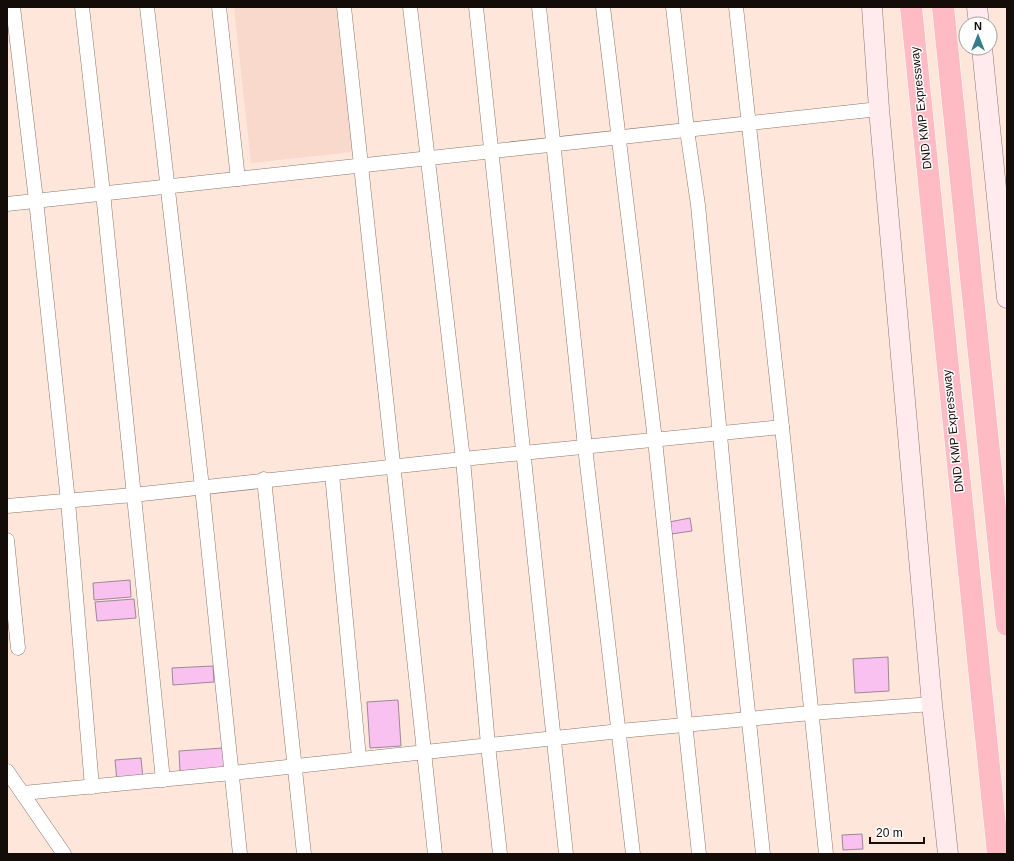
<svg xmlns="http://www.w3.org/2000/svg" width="1014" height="861" font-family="Arial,sans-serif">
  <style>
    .built { fill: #f8d9cb }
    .building { fill: #f9c1f0; stroke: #9b8997 }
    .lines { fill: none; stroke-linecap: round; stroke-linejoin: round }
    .street-casing { stroke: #8d776e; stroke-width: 15 }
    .secondary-casing { stroke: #8d776e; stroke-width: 21 }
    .highway-casing { stroke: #fff; stroke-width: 23 }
    .street { stroke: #fff; stroke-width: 14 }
    .secondary { stroke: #ffebed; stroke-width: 20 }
    .highway { stroke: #ffbbc4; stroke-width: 22 }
    .labels { text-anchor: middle; stroke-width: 3; stroke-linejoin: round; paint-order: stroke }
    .street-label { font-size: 12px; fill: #140c09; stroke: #fff }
  </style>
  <rect width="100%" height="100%" fill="#fee6db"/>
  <!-- built -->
  <polygon class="built" points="234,7 337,7 353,152 251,163"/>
  <!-- building -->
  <g class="building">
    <polygon points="690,518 692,531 671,534 669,522"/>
    <polygon points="130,580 131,597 94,600 93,583"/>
    <polygon points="134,599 136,618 97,621 95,602"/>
    <polygon points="888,657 889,691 855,693 853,659"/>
    <polygon points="213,666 214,682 173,685 172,668"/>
    <polygon points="398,700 401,746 370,748 367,702"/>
    <polygon points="223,748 225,768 180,771 179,751"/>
    <polygon points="141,758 143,779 117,781 115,760"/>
    <polygon points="862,834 863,849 843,850 842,835"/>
  </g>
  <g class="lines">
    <defs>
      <g id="street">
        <polyline points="13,7 36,200 68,501 92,787"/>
        <polyline points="82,7 103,193 163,780"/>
        <polyline points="147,7 202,487 240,854"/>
        <polyline points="219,7 238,179"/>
        <polyline points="344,7 435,854"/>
        <polyline points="410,7 463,459 488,745 500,854"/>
        <polyline points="476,7 566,854"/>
        <polyline points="539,7 585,447 633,854"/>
        <polyline points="603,7 655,440 699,854"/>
        <polyline points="673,7 687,130 698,205 732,561 763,854"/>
        <polyline points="736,7 782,427 826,854"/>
        <polyline points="7,204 879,109"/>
        <polyline points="332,474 359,758"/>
        <polyline points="264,479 304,854"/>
        <polyline points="7,506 133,495 463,459 782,427"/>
        <polyline points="7,540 18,648"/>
        <polyline points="7,771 64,854"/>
        <polyline points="23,793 232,773 620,731 811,713 932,704"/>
      </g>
      <g id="secondary">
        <polyline points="872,7 879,109 932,704 948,854"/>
        <polyline points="977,7 979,24"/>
        <polyline points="982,48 1007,298"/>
      </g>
      <g id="highway">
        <polyline points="911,7 998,854"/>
        <polyline points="943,7 1007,625"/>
      </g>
    </defs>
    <!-- street casing -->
    <use href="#street" class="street-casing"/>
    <!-- secondary casing -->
    <use href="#secondary" class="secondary-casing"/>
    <!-- highway casing -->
    <use href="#highway" class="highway-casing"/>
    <!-- street -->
    <use href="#street" class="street"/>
    <!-- secondary -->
    <use href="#secondary" class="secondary"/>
    <!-- highway -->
    <use href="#highway" class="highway"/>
  </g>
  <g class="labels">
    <!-- street labels -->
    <g class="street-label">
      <text transform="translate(921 108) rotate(-96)" y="4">DND KMP Expressway</text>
      <text transform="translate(953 431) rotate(-96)" y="4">DND KMP Expressway</text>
    </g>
  </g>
  <!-- border -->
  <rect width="1014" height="861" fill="none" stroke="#140c09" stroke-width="16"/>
  <!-- north arrow -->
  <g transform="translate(978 36)"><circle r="19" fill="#ffffff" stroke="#a19e9d"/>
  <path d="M0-3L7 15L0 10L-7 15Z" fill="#377c8a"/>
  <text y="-6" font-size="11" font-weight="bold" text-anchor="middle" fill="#140c09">N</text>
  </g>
  <!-- scale -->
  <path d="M870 837v6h54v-6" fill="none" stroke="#140c09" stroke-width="2"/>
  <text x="876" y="837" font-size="12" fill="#140c09" stroke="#ffffff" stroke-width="3" paint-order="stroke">20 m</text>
</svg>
